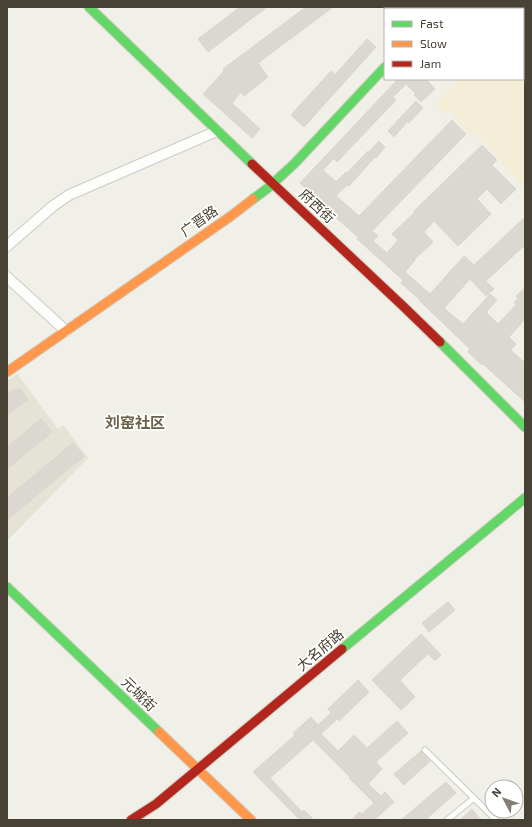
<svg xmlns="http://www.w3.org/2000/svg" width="532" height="827" font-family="'Exo 2','Noto Sans SC',sans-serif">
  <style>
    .residential { fill: #e5e3d5 }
    .commercial { fill: #f4eed9 }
    .building { fill: #dad8d1; stroke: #d8d6ce }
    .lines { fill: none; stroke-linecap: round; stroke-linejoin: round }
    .lane-casing { stroke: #cdcbc4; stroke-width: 7 }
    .street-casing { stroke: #cdcbc4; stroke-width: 12 }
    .fast-casing { stroke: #d0cebe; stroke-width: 11 }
    .slow-casing { stroke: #d0cebe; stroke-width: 11 }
    .jam-casing { stroke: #d0cebe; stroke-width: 11 }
    .lane { stroke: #fdfdfc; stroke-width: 5 }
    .street { stroke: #fdfdfc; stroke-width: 10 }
    .fast { stroke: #63d668; stroke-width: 9 }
    .slow { stroke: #ff974d; stroke-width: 9 }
    .jam { stroke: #b3261e; stroke-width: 9 }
    .labels { text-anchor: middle; stroke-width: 3.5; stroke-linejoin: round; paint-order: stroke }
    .street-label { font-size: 14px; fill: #474233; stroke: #fff }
    .neighbourhood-label { font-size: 15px; font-weight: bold; fill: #6b624a; stroke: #fff }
  </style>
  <rect width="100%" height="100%" fill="#f0efe8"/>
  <!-- residential -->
  <polygon class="residential" points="17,374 58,429 63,425 88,458 7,541 7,381"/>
  <!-- commercial -->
  <polygon class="commercial" points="525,8 525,190 476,133 471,137 449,111 445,115 434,105 459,79 523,79 523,10"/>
  <!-- building -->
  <g class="building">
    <polygon points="240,7 267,7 208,52 198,39"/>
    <polygon points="306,7 333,7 258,63 268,77 244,96 241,92 232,103 260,129 252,138 203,94 224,71 223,69"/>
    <polygon points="367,39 376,47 304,127 291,115 331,71 335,75"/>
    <polygon points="398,79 426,79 435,89 421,102 414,95 416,94 406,84 393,97 396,100 337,162 334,158 323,170 336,182 346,172 347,173 368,151 369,152 379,141 385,147 376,158 375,157 349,186 347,185 336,196 359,216 452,120 466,134 372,231 378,236 373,241 387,253 398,240 392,234 415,212 414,211 482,145 497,160 492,165 516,189 501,204 487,189 477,199 491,214 458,246 434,221 424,232 433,242 414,260 415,260 405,272 430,294 464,256 474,265 525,217 525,245 486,281 494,289 486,296 470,279 444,308 463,324 490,294 497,300 487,311 488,312 487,313 498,324 516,305 514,303 518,298 516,296 525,288 525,319 509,337 516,344 511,350 525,363 525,402 483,364 482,365 468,352 470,349 420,301 420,300 401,283 403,280 357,239 358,237 316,200 317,199 300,183"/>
    <polygon points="416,101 423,108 409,123 407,122 394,137 388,131"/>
    <polygon points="20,388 28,400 7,415 7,395 15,389 16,391"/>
    <polygon points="41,419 52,432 7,469 7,447"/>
    <polygon points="73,443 84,456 7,520 7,498"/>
    <polygon points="448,602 455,610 429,632 422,623"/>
    <polygon points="421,634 441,655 435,661 428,654 400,680 415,697 401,710 372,680"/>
    <polygon points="358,680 369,692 339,721 337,719 321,734 338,751 354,735 367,748 397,721 408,733 376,762 382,769 368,784 381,796 385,792 394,802 374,820 352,820 359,812 362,814 374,803 349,778 350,777 313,740 270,778 302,812 304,810 314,820 300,820 253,772 295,735 293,733 311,717 318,725 331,713 328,709"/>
    <polygon points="421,751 430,761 404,785 394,774"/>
    <polygon points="446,782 456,793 425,820 401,820"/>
    <polygon points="472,809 481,820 460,820"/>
  </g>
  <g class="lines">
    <defs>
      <g id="lane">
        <polyline points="425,750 496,820"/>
        <polyline points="447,820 474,798"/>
      </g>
      <g id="street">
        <polyline points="7,246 53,206 69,195 217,131"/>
        <polyline points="7,277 66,331"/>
      </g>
      <g id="fast">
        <polyline points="89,7 252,164"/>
        <polyline points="253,199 268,188 295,163 385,67"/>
        <polyline points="440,342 525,427"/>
        <polyline points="7,587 159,732"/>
        <polyline points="342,649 525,498"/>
      </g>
      <g id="slow">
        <polyline points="439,9 441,7"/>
        <polyline points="7,372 231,216 253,199"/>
        <polyline points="159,732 251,820"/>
      </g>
      <g id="jam">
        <polyline points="252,164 405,308 440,342"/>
        <polyline points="131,820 156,804 342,649"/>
      </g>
    </defs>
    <!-- lane casing -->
    <use href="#lane" class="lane-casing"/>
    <!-- street casing -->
    <use href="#street" class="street-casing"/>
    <!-- fast casing -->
    <use href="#fast" class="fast-casing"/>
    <!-- slow casing -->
    <use href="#slow" class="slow-casing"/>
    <!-- jam casing -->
    <use href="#jam" class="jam-casing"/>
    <!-- lane -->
    <use href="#lane" class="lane"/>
    <!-- street -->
    <use href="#street" class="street"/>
    <!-- fast -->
    <use href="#fast" class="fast"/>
    <!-- slow -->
    <use href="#slow" class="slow"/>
    <!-- jam -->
    <use href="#jam" class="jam"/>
  </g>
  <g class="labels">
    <!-- street labels -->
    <g class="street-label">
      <text transform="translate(317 206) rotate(43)" y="5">府西街</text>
      <text transform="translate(199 221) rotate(-35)" y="5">广晋路</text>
      <text transform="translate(320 650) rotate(-40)" y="5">大名府路</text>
      <text transform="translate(139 694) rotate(44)" y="5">元城街</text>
    </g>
    <!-- neighbourhood labels -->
    <g class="neighbourhood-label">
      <text x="135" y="428">刘窑社区</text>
    </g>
  </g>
  <!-- border -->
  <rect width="532" height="827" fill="none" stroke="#474233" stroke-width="16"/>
  <!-- legend -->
  <rect x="384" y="8" width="140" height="72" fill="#ffffff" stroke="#b5b3ad"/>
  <rect x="392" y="21" width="20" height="6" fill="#63d668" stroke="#b5b3ad"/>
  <text x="420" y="28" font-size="12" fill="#474233">Fast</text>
  <rect x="392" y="41" width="20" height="6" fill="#ff974d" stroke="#b5b3ad"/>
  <text x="420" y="48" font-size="12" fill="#474233">Slow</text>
  <rect x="392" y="61" width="20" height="6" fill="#b3261e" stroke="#b5b3ad"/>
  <text x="420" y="68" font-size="12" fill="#474233">Jam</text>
  <!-- north arrow -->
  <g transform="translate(504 799) rotate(311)"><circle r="19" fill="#ffffff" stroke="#b5b3ad"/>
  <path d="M0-3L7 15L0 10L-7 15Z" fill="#827f72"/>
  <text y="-6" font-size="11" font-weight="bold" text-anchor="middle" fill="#474233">N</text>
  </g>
</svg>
